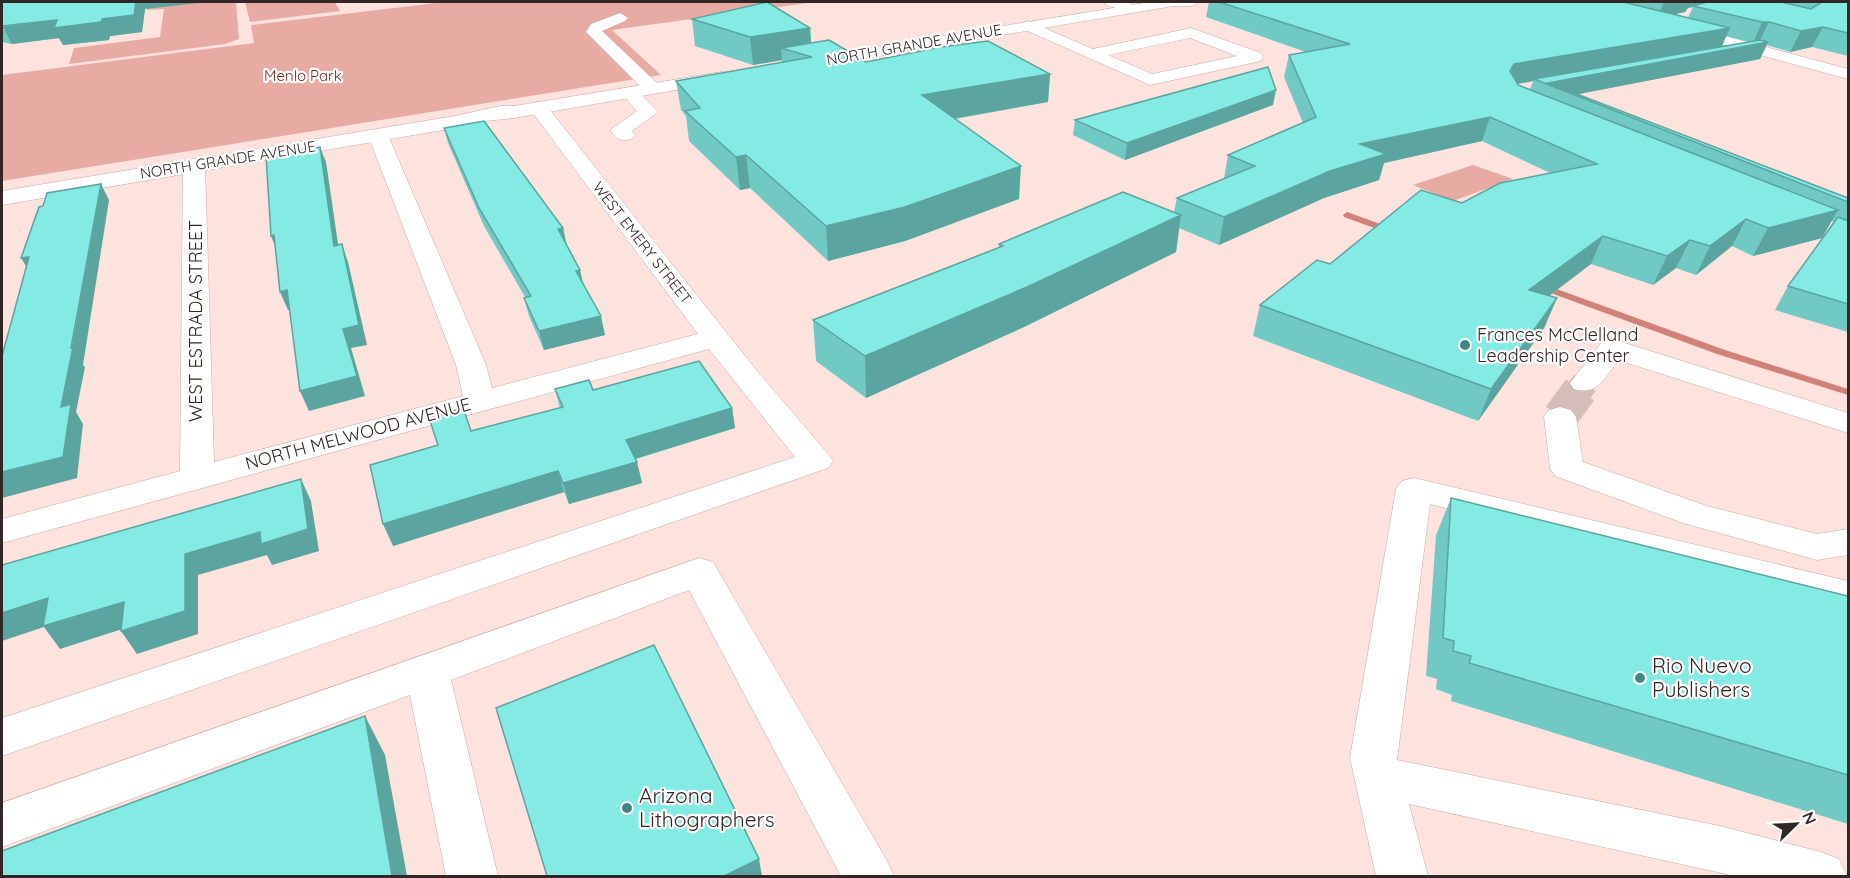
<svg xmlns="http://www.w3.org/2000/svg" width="1850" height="878" font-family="Quicksand,sans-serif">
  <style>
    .green { fill: #e8aba3 }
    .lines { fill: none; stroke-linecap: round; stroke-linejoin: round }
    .stream { fill: #d08279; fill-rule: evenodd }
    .minor-tunnel-far1 { stroke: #d5bdb9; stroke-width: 27; stroke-dasharray: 27 14; stroke-linecap: butt }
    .minor-tunnel { stroke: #d5bdb9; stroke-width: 35; stroke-dasharray: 35 17; stroke-linecap: butt }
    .minor-casing { stroke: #c9a9a5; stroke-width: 1 }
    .major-casing { stroke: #c9a9a5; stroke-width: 1 }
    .minor { fill: #fff; fill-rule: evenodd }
    .major { fill: #fff; fill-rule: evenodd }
    .wall { fill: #71c9c4; fill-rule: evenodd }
    .shaded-wall { fill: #5ca4a0 }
    .building { fill: #83eae4; stroke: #5ca4a0; stroke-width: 1.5 }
    .poi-dot { fill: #3f8783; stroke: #fff; stroke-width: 2 }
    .labels { text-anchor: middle; stroke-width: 4.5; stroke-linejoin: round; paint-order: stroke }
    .far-street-label { font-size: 15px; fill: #332725; stroke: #fff }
    .far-park-label { font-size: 15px; fill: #81251f; stroke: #fff }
    .street-label { font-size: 18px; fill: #332725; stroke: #fff }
    .poi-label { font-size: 18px; fill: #332725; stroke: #fff; text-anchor: start }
    .near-poi-label { font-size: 21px; fill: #332725; stroke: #fff; text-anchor: start }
  </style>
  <rect width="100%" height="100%" fill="#fde2de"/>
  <!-- green -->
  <g class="green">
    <polygon points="148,2 236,2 239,39 225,44 69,64 74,48 160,37 164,9 147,10"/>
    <polygon points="245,2 335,2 340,11 250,22"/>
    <polygon points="444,2 815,2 612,30 661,75 2,181 2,75 254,43 251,25"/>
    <polygon points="1473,165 1513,179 1453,201 1413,185"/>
  </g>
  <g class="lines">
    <!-- stream -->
    <g class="stream">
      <polygon points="1347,212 1394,229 1395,231 1388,233 1344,217 1343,215"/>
      <polygon points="1540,283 1725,350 1848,389 1848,395 1717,354 1537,288 1535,286"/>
    </g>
    <!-- minor-tunnel-far1 -->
    <polyline class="minor-tunnel-far1" points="1579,391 1585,383"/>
    <!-- minor-tunnel -->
    <polyline class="minor-tunnel" points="1560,417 1580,390"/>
    <defs>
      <g id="minor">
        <path d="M 1104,2 C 1115,1 1130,0 1138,9 L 1131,13 L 1106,5 Z"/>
        <polygon points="620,13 628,18 625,21 602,31 659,85 662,89 659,93 647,93 586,32 591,24"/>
        <path d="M 1028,21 L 1093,49 L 1191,28 L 1261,53 L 1263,57 L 1261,61 L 1150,85 L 1023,29 L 1020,26 L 1023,23 ZM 1190,38 L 1237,56 L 1152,74 L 1108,55 Z"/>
        <path d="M 630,88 L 636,89 L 658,112 L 632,131 L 635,135 L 632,139 C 621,142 616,139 610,130 L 637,111 L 621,93 L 624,89 Z"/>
        <polygon points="538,102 545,104 757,371 828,454 833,461 828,468 2,756 2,718 795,457 709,349 2,543 2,519 180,471 183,165 186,160 194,159 202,160 205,165 214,462 463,396 456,365 368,135 371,131 385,131 388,135 486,365 492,388 698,334 529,108 531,104"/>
        <path d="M 1612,339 L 1848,413 L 1848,433 L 1618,360 C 1605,377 1599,396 1574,389 L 1570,383 L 1602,342 Z"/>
        <polygon points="1560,407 1571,410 1576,417 1583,462 1707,506 1817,534 1848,529 1848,555 1817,560 1683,523 1555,476 1550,468 1544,417 1549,410"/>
        <polygon points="1414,478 1848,581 1848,609 1430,504 1397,760 1720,826 1821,852 1839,859 1847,876 1735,876 1409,804 1428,876 1376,876 1350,758 1396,489 1402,481"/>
        <polygon points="699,558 713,562 886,859 894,876 841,876 689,590 451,680 498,876 446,876 410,695 2,847 2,803"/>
      </g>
      <g id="major">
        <polygon points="1150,2 1199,2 1192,6 1173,6 808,68 802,67 800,63 802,59 808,58"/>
        <polygon points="1680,24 1848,69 1848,79 1675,32 1672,29 1675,26"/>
        <polygon points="722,72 728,73 731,77 728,81 514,118 485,121 483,126 455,128 2,205 2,191 455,116 500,106 514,106"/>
      </g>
    </defs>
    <!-- minor casing -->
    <use href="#minor" class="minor-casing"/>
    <!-- major casing -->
    <use href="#major" class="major-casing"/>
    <!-- minor -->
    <use href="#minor" class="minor"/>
    <!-- major -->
    <use href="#major" class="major"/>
  </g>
  <!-- wall -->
  <g class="wall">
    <polygon points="2,2 145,9 142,32 110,36 109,40 63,45 59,38 12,44 2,42"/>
    <path d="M 1209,2 L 1848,2 L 1848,56 L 1812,47 L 1790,52 L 1767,45 L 1760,59 L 1577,94 L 1848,198 L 1848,332 L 1775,310 L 1788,286 L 1834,222 L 1831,221 L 1822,238 L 1753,256 L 1732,246 L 1696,275 L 1676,268 L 1653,285 L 1591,264 L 1549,296 L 1557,298 L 1544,328 L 1478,421 L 1253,336 L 1260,305 L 1330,264 L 1462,203 L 1550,173 L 1482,141 L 1384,163 L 1379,180 L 1324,198 L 1219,245 L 1179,228 L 1176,252 L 1024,327 L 866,398 L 816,361 L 813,320 L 999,247 L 999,244 L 1174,212 L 1177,198 L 1224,179 L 1228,155 L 1303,123 L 1284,77 L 1289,55 L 1306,52 L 1206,17 ZM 1693,7 L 1688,18 L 1675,14 L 1685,12 L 1688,8 ZM 1726,36 L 1749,42 L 1721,47 ZM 1533,81 L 1530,90 L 1518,85 L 1517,84 Z"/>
    <polygon points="692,19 810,28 811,43 866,62 1050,74 1048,102 955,119 1019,199 905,241 828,261 750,188 740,190 689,141 686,116 681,110 676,81 782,62 782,60 753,65 695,46"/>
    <polygon points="1273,105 1125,160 1073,135 1075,120"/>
    <polygon points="444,128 563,228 566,245 605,335 544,350 529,316 524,298 525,297 484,226 448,143"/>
    <polygon points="555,389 593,390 732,408 735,428 636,459 642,483 569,504 564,492 393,546 438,445 471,431 560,408"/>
    <polygon points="1451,498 1848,596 1848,824 1451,701 1452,695 1436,689 1437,679 1426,676 1436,535"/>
  </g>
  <!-- shaded-wall -->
  <g class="shaded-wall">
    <polygon points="136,2 208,2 145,9 142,32 110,36 109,40 63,45 59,38 12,44 3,27 57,20 102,19"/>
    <polygon points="1664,2 1714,2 1688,8 1685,12 1657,18"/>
    <polygon points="1762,22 1769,22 1759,42 1753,43"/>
    <polygon points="1823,27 1812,47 1790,52 1801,31"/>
    <polygon points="810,28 812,55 781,48 782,60 753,65 750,37"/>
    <polygon points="1730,28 1721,48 1534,79 1533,81 1507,86 1510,71 1514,64"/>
    <polygon points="1768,42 1760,59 1574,95 1548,83"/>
    <polygon points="1050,74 1048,102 922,124 922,95"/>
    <polygon points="1276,90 1273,105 1125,160 1127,143"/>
    <polygon points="1490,117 1482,141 1384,163 1379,180 1324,198 1219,245 1224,217 1360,144"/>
    <polygon points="320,147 326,162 341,264 334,246"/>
    <polygon points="746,155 750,188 740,190 736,157"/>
    <polygon points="1021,166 1019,199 905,241 828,261 826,226"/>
    <polygon points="101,184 109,200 83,365 85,367 76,412 83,424 77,478 2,498 2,472 61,407"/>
    <polygon points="1838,210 1822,238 1753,256 1768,228"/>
    <polygon points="1181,215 1176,252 1024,327 866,398 865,356"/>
    <polygon points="1746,219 1732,246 1696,275 1710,246"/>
    <polygon points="563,228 567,246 558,229"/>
    <polygon points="274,235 278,253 271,236"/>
    <polygon points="1603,236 1591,264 1517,320 1529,290"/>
    <polygon points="1690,240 1676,268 1653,285 1667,256"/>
    <polygon points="342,244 348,262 367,345 351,348 365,396 309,411 300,391 343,329"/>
    <polygon points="29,257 32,276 21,258"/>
    <polygon points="580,270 584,288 576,271"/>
    <polygon points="287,290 295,309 288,310 280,292"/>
    <polygon points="1557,298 1544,328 1478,421 1491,389"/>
    <polygon points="601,316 605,335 544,350 539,331"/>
    <polygon points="732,408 735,428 631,460 626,440"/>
    <polygon points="637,462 642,483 569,504 563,483"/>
    <polygon points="558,471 564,492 393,546 383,524"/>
    <polygon points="301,479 311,501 319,551 272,565 267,555 198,575 198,634 137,654 121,631 185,554 260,532"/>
    <polygon points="48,598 124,602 138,624 60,649 44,627 2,641 2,613"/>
    <polygon points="365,716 385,755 407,876 392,876"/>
    <polygon points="759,859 762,876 724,876"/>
  </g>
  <!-- building -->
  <g class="building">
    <polygon points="2,2 136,2 134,15 102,19 101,22 54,28 57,20 2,26"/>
    <polygon points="767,2 810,28 750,37 692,19"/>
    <polygon points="1219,2 1623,2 1730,28 1514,64 1510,71 1518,85 1838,210 1768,228 1746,219 1710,246 1690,240 1667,256 1603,236 1529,290 1557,298 1491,389 1260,305 1317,260 1330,264 1421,190 1462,203 1500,183 1597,164 1490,117 1360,144 1386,154 1330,171 1224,217 1177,198 1255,166 1228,155 1316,117 1289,55 1350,44"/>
    <polygon points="1707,2 1781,2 1811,9 1822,2 1848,2 1848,33 1823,27 1801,31 1769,22 1762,22 1693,6"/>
    <polygon points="829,40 866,62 941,47 988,41 1050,74 922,95 1021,166 905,207 826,226 746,155 736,157 685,111 700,108 676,81 812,57 781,48"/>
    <polygon points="1760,40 1768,42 1548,83 1848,198 1848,202 1534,79"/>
    <polygon points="1268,67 1276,90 1127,143 1075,120"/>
    <polygon points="484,121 563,228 558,229 580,270 576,271 601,316 539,331 524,298 531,296 479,208 444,128"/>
    <polygon points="320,147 334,246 342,244 359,325 343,329 357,376 300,391 287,290 280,292 274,235 271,236 266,156"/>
    <polygon points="101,184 71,348 73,347 61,407 71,404 63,457 2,472 2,356 29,257 21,258 39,207 43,206 47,193"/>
    <polygon points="1123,192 1181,215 1027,287 865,356 813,320 1003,246 999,244"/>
    <polygon points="1838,217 1848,221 1848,304 1788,286"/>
    <polygon points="699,361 732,408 626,440 637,462 563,483 558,471 383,524 370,465 438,445 429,418 463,408 471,431 563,407 555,389 589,380 593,390"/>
    <polygon points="301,479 308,529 261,544 260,532 185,554 185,611 121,631 124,602 43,626 48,598 2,613 2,565"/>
    <polygon points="1451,498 1848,596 1848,775 1469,663 1471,656 1453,651 1454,641 1443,638"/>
    <polygon points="654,645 759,859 724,876 547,876 496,708"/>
    <polygon points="365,716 392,876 2,876 2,851"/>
  </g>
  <!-- markers -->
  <g class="poi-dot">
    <circle cx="1465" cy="345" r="6"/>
    <circle cx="1640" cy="678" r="6"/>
    <circle cx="627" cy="808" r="6"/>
  </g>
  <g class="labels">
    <!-- far-street labels -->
    <g class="far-street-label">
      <text transform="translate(914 45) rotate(-10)" y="5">NORTH GRANDE AVENUE</text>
      <text transform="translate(228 160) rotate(-9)" y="5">NORTH GRANDE AVENUE</text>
      <text transform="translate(642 243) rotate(52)" y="5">WEST EMERY STREET</text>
    </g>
    <!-- far-park labels -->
    <g class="far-park-label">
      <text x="303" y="81">Menlo Park</text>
    </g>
    <!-- street labels -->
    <g class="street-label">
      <text transform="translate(196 321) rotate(-90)" y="6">WEST ESTRADA STREET</text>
      <text transform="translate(358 434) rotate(-15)" y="6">NORTH MELWOOD AVENUE</text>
    </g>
    <!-- poi labels -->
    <g class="poi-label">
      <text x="1477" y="341">Frances McClelland<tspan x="1477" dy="21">Leadership Center</tspan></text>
    </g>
    <!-- near-poi labels -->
    <g class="near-poi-label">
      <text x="1652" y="673">Rio Nuevo<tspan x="1652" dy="24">Publishers</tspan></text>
      <text x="639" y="803">Arizona<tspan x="639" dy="24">Lithographers</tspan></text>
    </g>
  </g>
  <!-- border -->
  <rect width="1850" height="878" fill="none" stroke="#332725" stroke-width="6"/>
  <!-- north arrow -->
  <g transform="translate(1796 824) rotate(66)" stroke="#ffffff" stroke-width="4.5" paint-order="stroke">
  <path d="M0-4.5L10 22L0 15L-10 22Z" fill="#332725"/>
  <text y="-9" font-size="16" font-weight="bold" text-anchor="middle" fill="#332725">N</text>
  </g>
</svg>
